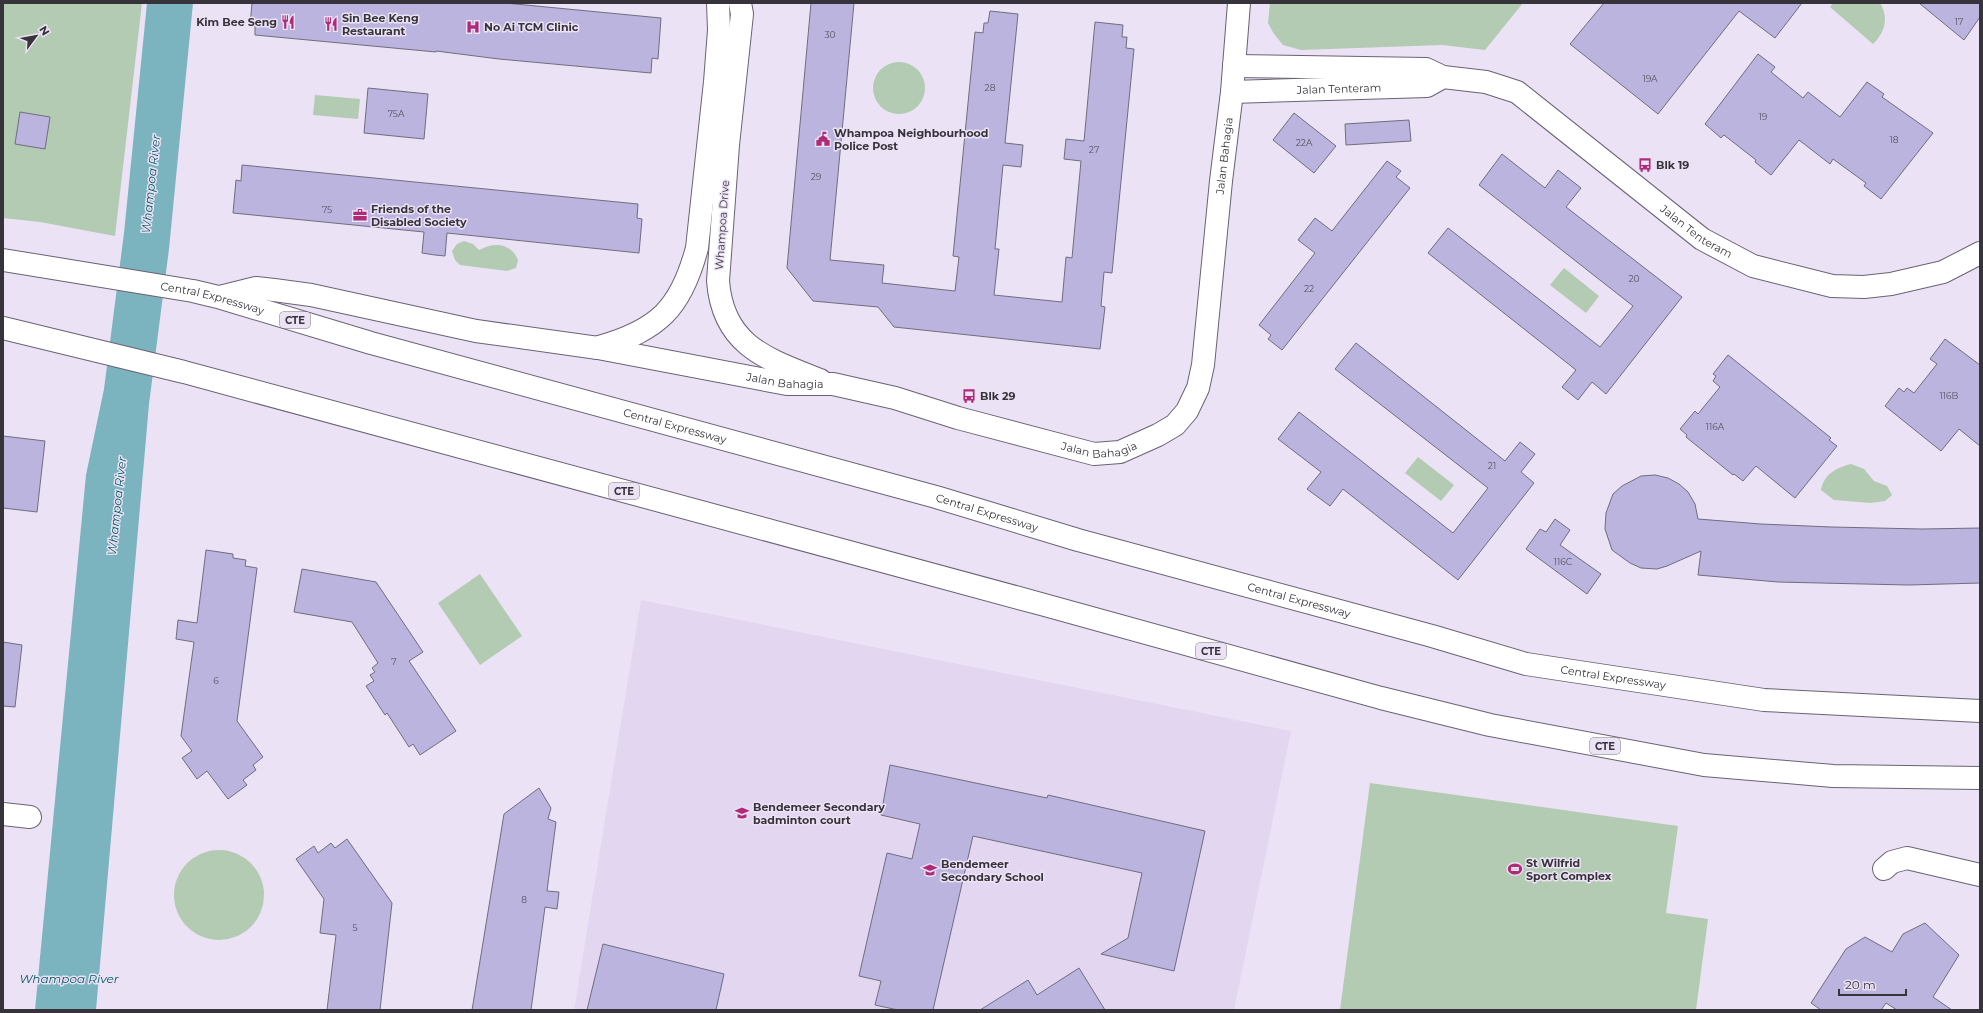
<svg xmlns="http://www.w3.org/2000/svg" width="1983" height="1013" font-family="Montserrat,sans-serif">
  <style>
    .built { fill: #e3d6f0 }
    .green { fill: #b3cab3 }
    .water { fill: #7bb3be }
    .building { fill: #bbb4de; stroke: #706d7f }
    .lines { fill: none; stroke-linecap: round; stroke-linejoin: round }
    .street-casing { stroke: #6a6273; stroke-width: 24 }
    .highway-casing { stroke: #6a6273; stroke-width: 24 }
    .street { stroke: #fff; stroke-width: 22 }
    .highway { stroke: #fff; stroke-width: 22 }
    .labels { text-anchor: middle; stroke-width: 3; stroke-linejoin: round; paint-order: stroke }
    .number-label { font-size: 9px; fill: #585363 }
    .shield { fill: #ece2f5; stroke: #6d6872; stroke-width: 1 }
    .shield-label { font-size: 10px; font-weight: bold; fill: #37333a }
    .poi-label { font-size: 11px; font-weight: bold; fill: #37333a; stroke: #ece2f5; text-anchor: start }
    .street-label { font-size: 11px; fill: #37333a; stroke: #ece2f5 }
    .water-label { font-size: 12px; font-style: italic; fill: #075966; stroke: #ece2f5 }
  </style>
  <rect width="100%" height="100%" fill="#ece2f5"/>
  <!-- built -->
  <polygon class="built" points="641,600 1291,731 1234,1010 574,1010"/>
  <!-- green -->
  <g class="green">
    <polygon points="3,3 142,3 115,236 40,222 3,218"/>
    <polygon points="1270,3 1523,3 1485,50 1442,45 1301,50 1283,45 1274,34 1268,23"/>
    <path d="M 1833,3 L 1880,3 C 1889,18 1885,32 1873,44 L 1830,7 Z"/>
    <circle cx="899" cy="88" r="26"/>
    <polygon points="315,95 360,99 358,119 313,115"/>
    <path d="M 464,241 L 473,244 L 479,250 C 494,242 510,242 518,260 L 516,268 L 507,271 L 460,265 L 455,260 L 452,251 L 457,244 Z"/>
    <polygon points="1564,268 1599,296 1586,313 1550,285"/>
    <polygon points="1418,457 1454,485 1441,501 1405,473"/>
    <path d="M 1851,464 L 1864,469 L 1874,481 L 1887,486 L 1892,495 L 1885,501 L 1871,503 L 1834,500 L 1821,490 C 1824,474 1836,468 1851,464 Z"/>
    <polygon points="480,574 522,636 480,665 438,603"/>
    <polygon points="1370,783 1678,826 1666,913 1708,919 1696,1010 1340,1010"/>
    <circle cx="219" cy="895" r="45"/>
  </g>
  <!-- water -->
  <polygon class="water" points="147,3 193,3 169,249 149,404 96,1010 35,1010 86,475 104,389 124,233"/>
  <!-- building -->
  <g class="building">
    <polygon points="252,3 505,3 661,18 658,59 652,58 651,73 499,59 436,51 436,52 255,35 255,26 250,26"/>
    <polygon points="811,3 854,3 830,260 884,265 882,283 955,291 959,257 953,256 975,32 983,33 984,23 988,23 990,11 1018,14 1005,143 1023,145 1021,167 1003,165 995,249 999,249 994,295 1062,302 1066,257 1072,258 1081,161 1064,159 1066,139 1084,141 1095,22 1123,25 1122,37 1127,37 1126,48 1134,49 1112,273 1104,272 1101,306 1105,307 1100,349 894,327 878,307 813,301 787,268"/>
    <polygon points="1604,3 1802,3 1775,38 1739,11 1658,114 1570,44"/>
    <polygon points="1919,3 1980,3 1980,17 1964,40"/>
    <polygon points="1758,54 1775,67 1771,72 1803,98 1808,92 1840,117 1867,82 1884,94 1882,97 1933,133 1881,199 1864,186 1866,183 1833,159 1830,164 1799,140 1771,175 1755,162 1756,160 1724,135 1721,138 1705,124"/>
    <polygon points="368,88 428,94 424,139 364,133"/>
    <polygon points="20,112 50,117 45,149 15,144"/>
    <polygon points="1294,113 1336,146 1314,173 1273,140"/>
    <polygon points="1409,120 1411,141 1346,145 1345,124"/>
    <polygon points="1502,154 1545,188 1558,170 1581,188 1566,207 1682,297 1606,394 1592,382 1578,400 1562,387 1576,370 1428,253 1448,228 1600,347 1633,306 1479,185"/>
    <polygon points="1387,161 1401,171 1396,177 1410,188 1282,350 1268,339 1271,335 1259,325 1315,253 1298,240 1315,218 1332,231"/>
    <polygon points="242,165 638,204 637,218 642,219 639,253 447,233 445,256 435,255 422,253 424,232 233,213 236,180 241,181"/>
    <polygon points="1945,339 1980,365 1980,446 1959,429 1941,451 1885,406 1899,388 1904,392 1907,388 1914,393 1937,364 1930,359"/>
    <polygon points="1356,343 1505,461 1520,442 1535,454 1521,472 1534,483 1458,580 1343,489 1330,506 1307,489 1321,472 1278,439 1299,412 1453,533 1488,488 1335,369"/>
    <polygon points="1728,355 1831,438 1829,440 1837,446 1795,498 1756,466 1743,481 1734,474 1733,475 1686,437 1687,435 1680,429 1695,411 1698,414 1720,387 1713,381 1716,376 1713,374"/>
    <polygon points="3,436 45,441 37,512 3,508"/>
    <polygon points="1655,475 1668,478 1679,484 1688,492 1695,504 1698,519 1761,524 1831,527 1922,529 1980,528 1980,583 1909,585 1863,584 1778,582 1698,575 1701,551 1667,566 1657,569 1641,568 1630,563 1612,550 1605,529 1606,513 1613,494 1622,486 1641,476"/>
    <polygon points="1555,519 1570,530 1560,545 1601,574 1587,594 1526,549 1540,529 1546,532"/>
    <polygon points="206,550 233,554 233,558 246,560 245,566 257,568 237,721 263,757 253,765 256,770 243,780 247,785 228,799 207,771 197,779 182,758 192,751 181,736 194,642 176,639 178,620 197,623"/>
    <polygon points="302,569 376,582 423,652 409,661 456,731 420,755 413,744 409,747 387,713 385,715 366,686 374,681 370,675 375,672 372,668 378,663 352,622 294,612"/>
    <polygon points="3,642 22,645 15,707 3,706"/>
    <polygon points="890,765 1047,798 1048,795 1205,831 1174,971 1101,954 1128,938 1142,873 973,836 933,1010 898,1010 875,1005 881,981 859,976 887,853 912,859 920,824 881,815"/>
    <polygon points="539,788 551,808 548,819 556,822 547,891 559,892 557,909 545,907 531,1010 472,1010 504,814"/>
    <polygon points="347,839 392,903 380,1010 327,1010 336,935 320,933 324,899 296,859 314,846 318,853 331,843 335,848"/>
    <polygon points="1925,923 1959,955 1933,997 1952,1010 1897,1010 1886,1003 1881,1010 1821,1010 1811,1003 1846,949 1865,937 1892,952 1903,934"/>
    <polygon points="603,944 724,974 716,1010 587,1010"/>
    <polygon points="1079,968 1105,1010 980,1010 1028,980 1037,995"/>
  </g>
  <g class="lines">
    <defs>
      <g id="street">
        <path d="M 740,3 L 742,14 L 728,145 L 718,281 C 723,346 767,359 820,380"/>
        <path id="s1" d="M 1234,66 L 1426,69 L 1443,77 L 1486,82 L 1517,92 L 1702,239 L 1753,266 L 1832,286 L 1864,287 L 1891,284 L 1943,272 L 1980,253"/>
        <path id="s2" d="M 1232,92 L 1427,86 L 1443,77"/>
        <path d="M 599,347 C 659,330 681,308 697,248 L 715,82 L 719,30 L 718,3"/>
        <path id="s3" d="M 598,348 L 787,384 L 833,384 L 895,398 L 958,418 L 1094,454 L 1120,452 L 1158,435 L 1175,425 L 1187,411 L 1198,388 L 1203,365 L 1221,181 L 1232,92 L 1239,3"/>
        <polyline points="3,814 30,817"/>
        <polyline points="1884,869 1892,862 1907,858 1980,875"/>
      </g>
      <g id="highway">
        <path id="s4" d="M 3,260 L 193,291 L 218,297 L 371,343 L 936,497 L 1078,540 L 1432,636 L 1526,664 L 1764,700 L 1980,711"/>
        <polyline points="220,297 256,288 274,290 311,295 476,331 598,348"/>
        <polyline points="3,328 184,372 1041,604 1381,698 1490,725 1704,765 1833,776 1980,778"/>
      </g>
    </defs>
    <!-- street casing -->
    <use href="#street" class="street-casing"/>
    <!-- highway casing -->
    <use href="#highway" class="highway-casing"/>
    <!-- street -->
    <use href="#street" class="street"/>
    <!-- highway -->
    <use href="#highway" class="highway"/>
  </g>
  <!-- icons -->
  <defs>
    <symbol id="restaurant-bare" viewBox="-9 -9 18 18"><path d="M-5-6h1v4h1v-4h1v4h1v-4h1v5L-1.5 .5V6h-2V.5L-5-1ZM5-6V6H3V1.5H1.5Q1.5-4 5-6Z" fill="#ae2c77" stroke="#ece2f5" stroke-width="2.5" paint-order="stroke"/></symbol>
    <symbol id="hospital-bare" viewBox="-9 -9 18 18"><path d="M-5-5h3v3.5h4V-5h3V5h-3V1.5h-4V5h-3Z" fill="#ae2c77" stroke="#ece2f5" stroke-width="2.5" paint-order="stroke"/></symbol>
    <symbol id="civic-bare" viewBox="-9 -9 18 18"><path d="M-.6-6.5H3V-4.5H.6V-3L4-1V1h2V6H-6V1h2V-1L-.6-3ZM-1.2 2.5V6h2.4V2.5Z" fill="#ae2c77" stroke="#ece2f5" stroke-width="2.5" paint-order="stroke"/></symbol>
    <symbol id="bus-bare" viewBox="-9 -9 18 18"><path d="M-5-6H5V4H4V6H2V4H-2V6H-4V4H-5ZM-3.5-4V0h7V-4ZM-3.5 1.2v1.5H-2V1.2ZM2 1.2v1.5H3.5V1.2Z" fill="#ae2c77" stroke="#ece2f5" stroke-width="2.5" paint-order="stroke"/></symbol>
    <symbol id="office-bare" viewBox="-9 -9 18 18"><path d="M-6-3h4V-5.5h4V-3h4V5H-6ZM-1-4.5V-3h2v-1.5ZM-6 0V1H6V0Z" fill="#ae2c77" stroke="#ece2f5" stroke-width="2.5" paint-order="stroke"/></symbol>
    <symbol id="school-bare" viewBox="-9 -9 18 18"><path d="M0-5L7-2L0 1L-7-2ZM-4 1L0 2.5L4 1V4Q0 6-4 4Z" fill="#ae2c77" stroke="#ece2f5" stroke-width="2.5" paint-order="stroke"/></symbol>
    <symbol id="stadium-bare" viewBox="-9 -9 18 18"><path d="M0-5a6.5 5 0 1 0 0 10a6.5 5 0 1 0 0-10ZM-3.5-1.8h7v3.6h-7Z" fill="#ae2c77" stroke="#ece2f5" stroke-width="2.5" paint-order="stroke"/></symbol>
  </defs>
  <g fill-rule="evenodd">
    <use href="#restaurant-bare" x="278" y="12" width="20" height="20"/>
    <use href="#restaurant-bare" x="321" y="14" width="20" height="20"/>
    <use href="#hospital-bare" x="463" y="17" width="20" height="20"/>
    <use href="#civic-bare" x="813" y="129" width="20" height="20"/>
    <use href="#bus-bare" x="1635" y="155" width="20" height="20"/>
    <use href="#office-bare" x="350" y="205" width="20" height="20"/>
    <use href="#bus-bare" x="959" y="386" width="20" height="20"/>
    <use href="#school-bare" x="732" y="803" width="20" height="20"/>
    <use href="#stadium-bare" x="1505" y="859" width="20" height="20"/>
    <use href="#school-bare" x="920" y="860" width="20" height="20"/>
  </g>
  <g class="labels">
    <!-- number labels -->
    <g class="number-label">
      <text x="1959" y="25">17</text>
      <text x="830" y="38">30</text>
      <text x="1650" y="82">19A</text>
      <text x="990" y="91">28</text>
      <text x="396" y="117">75A</text>
      <text x="1763" y="120">19</text>
      <text x="1894" y="143">18</text>
      <text x="1304" y="146">22A</text>
      <text x="1094" y="153">27</text>
      <text x="816" y="180">29</text>
      <text x="327" y="213">75</text>
      <text x="1634" y="282">20</text>
      <text x="1309" y="292">22</text>
      <text x="1949" y="399">116B</text>
      <text x="1715" y="430">116A</text>
      <text x="1492" y="469">21</text>
      <text x="1563" y="565">116C</text>
      <text x="394" y="665">7</text>
      <text x="216" y="684">6</text>
      <text x="524" y="903">8</text>
      <text x="355" y="931">5</text>
    </g>
    <!-- shield labels -->
    <g class="shield">
      <rect x="280" y="312" width="30" height="16" rx="3"/>
      <rect x="609" y="483" width="30" height="16" rx="3"/>
      <rect x="1196" y="643" width="30" height="16" rx="3"/>
      <rect x="1590" y="738" width="30" height="16" rx="3"/>
    </g>
    <g class="shield-label">
      <text x="295" y="324">CTE</text>
      <text x="624" y="495">CTE</text>
      <text x="1211" y="655">CTE</text>
      <text x="1605" y="750">CTE</text>
    </g>
    <!-- poi labels -->
    <g class="poi-label">
      <text x="342" y="22">Sin Bee Keng<tspan x="342" dy="13">Restaurant</tspan></text>
      <text x="277" y="26" text-anchor="end">Kim Bee Seng</text>
      <text x="484" y="31">No Ai TCM Clinic</text>
      <text x="834" y="137">Whampoa Neighbourhood<tspan x="834" dy="13">Police Post</tspan></text>
      <text x="1656" y="169">Blk 19</text>
      <text x="371" y="213">Friends of the<tspan x="371" dy="13">Disabled Society</tspan></text>
      <text x="980" y="400">Blk 29</text>
      <text x="753" y="811">Bendemeer Secondary<tspan x="753" dy="13">badminton court</tspan></text>
      <text x="1526" y="867">St Wilfrid<tspan x="1526" dy="13">Sport Complex</tspan></text>
      <text x="941" y="868">Bendemeer<tspan x="941" dy="13">Secondary School</tspan></text>
    </g>
    <!-- street labels -->
    <g class="street-label">
      <text dy="4" stroke="none"><textPath href="#s2" startOffset="107">Jalan Tenteram</textPath></text>
      <text dy="4" stroke="none"><textPath href="#s3" startOffset="874">Jalan Bahagia</textPath></text>
      <text transform="translate(722 225) rotate(-86)" y="4">Whampoa Drive</text>
      <text dy="4" stroke="none"><textPath href="#s1" startOffset="514">Jalan Tenteram</textPath></text>
      <text dy="4" stroke="none"><textPath href="#s4" startOffset="213">Central Expressway</textPath></text>
      <text dy="4" stroke="none"><textPath href="#s3" startOffset="190">Jalan Bahagia</textPath></text>
      <text dy="4" stroke="none"><textPath href="#s4" startOffset="693">Central Expressway</textPath></text>
      <text dy="4" stroke="none"><textPath href="#s3" startOffset="514">Jalan Bahagia</textPath></text>
      <text dy="4" stroke="none"><textPath href="#s4" startOffset="1017">Central Expressway</textPath></text>
      <text dy="4" stroke="none"><textPath href="#s4" startOffset="1341">Central Expressway</textPath></text>
      <text dy="4" stroke="none"><textPath href="#s4" startOffset="1665">Central Expressway</textPath></text>
    </g>
    <!-- water labels -->
    <g class="water-label">
      <text transform="translate(151 184) rotate(-84)" y="4">Whampoa River</text>
      <text transform="translate(117 506) rotate(-84)" y="4">Whampoa River</text>
      <text x="69" y="983">Whampoa River</text>
    </g>
  </g>
  <!-- border -->
  <rect width="1983" height="1013" fill="none" stroke="#37333a" stroke-width="8"/>
  <!-- north arrow -->
  <g transform="translate(36 36) rotate(58)" stroke="#ece2f5" stroke-width="3" paint-order="stroke">
  <path d="M0-3L7 15L0 10L-7 15Z" fill="#37333a"/>
  <text y="-6" font-size="11" font-weight="bold" text-anchor="middle" fill="#37333a">N</text>
  </g>
  <!-- scale -->
  <path d="M1839 989v6h67v-6" fill="none" stroke="#37333a" stroke-width="2"/>
  <text x="1845" y="989" font-size="12" fill="#37333a" stroke="#ece2f5" stroke-width="3" paint-order="stroke">20 m</text>
</svg>
